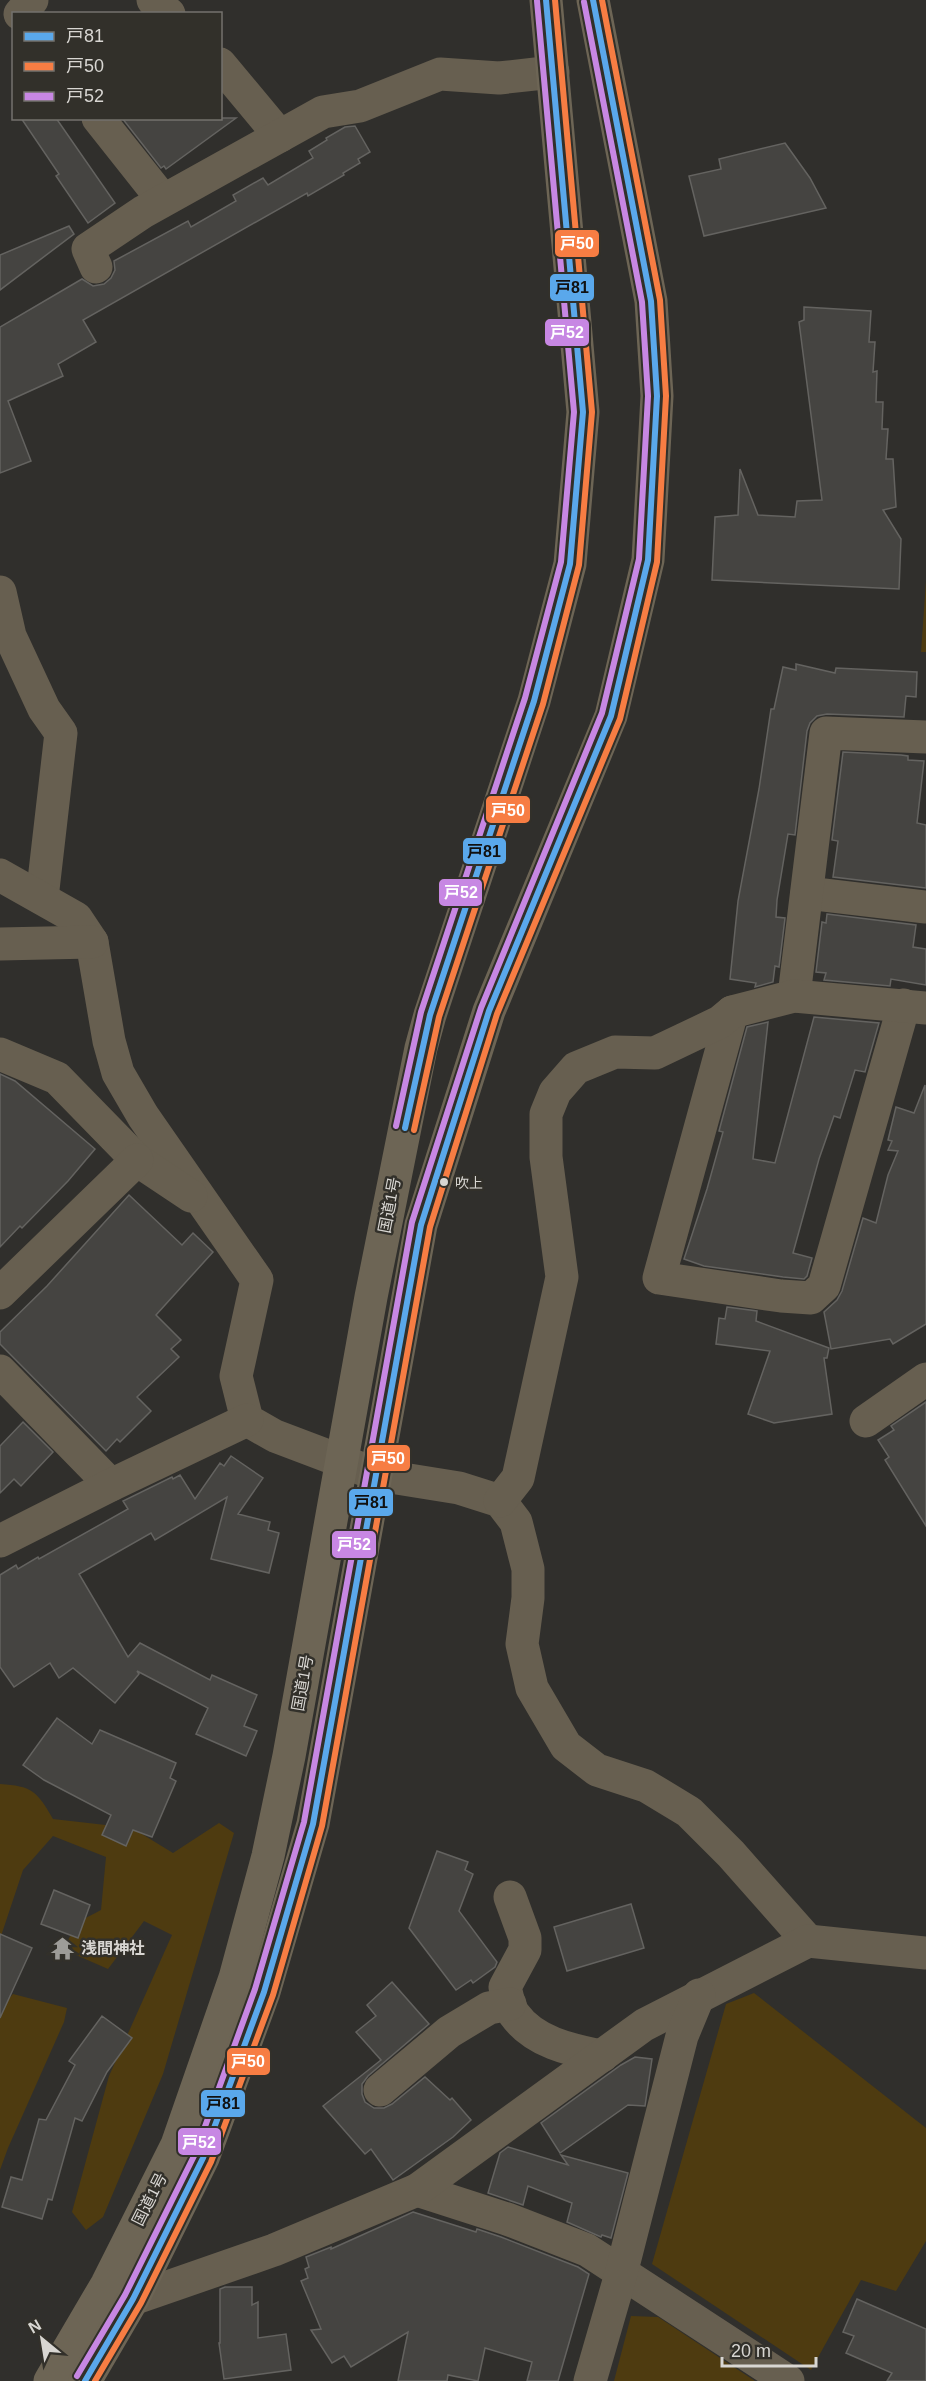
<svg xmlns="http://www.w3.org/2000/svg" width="926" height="2381" font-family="Helvetica,'Noto Sans JP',sans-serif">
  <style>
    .green { fill: #4e3b10 }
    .building { fill: #454441; stroke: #646360; stroke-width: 1.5 }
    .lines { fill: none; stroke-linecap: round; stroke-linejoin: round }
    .minor { stroke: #675f50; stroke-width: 33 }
    .highway { stroke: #6d6555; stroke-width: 33 }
    .bus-1-casing { stroke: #32302a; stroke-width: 10 }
    .bus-2-casing { stroke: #32302a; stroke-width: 10 }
    .bus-3-casing { stroke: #32302a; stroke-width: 10 }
    .bus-1 { stroke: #5aa8eb; stroke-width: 6 }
    .bus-2 { stroke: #f77d43; stroke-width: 6 }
    .bus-3 { stroke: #c787e3; stroke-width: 6 }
    .bus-dot { fill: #d8d6d2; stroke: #32302a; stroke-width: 2 }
    .labels { text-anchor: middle; stroke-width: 5; stroke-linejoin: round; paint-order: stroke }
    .bus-label { font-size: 14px; fill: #d8d6d2; stroke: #32302a; text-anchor: start }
    .street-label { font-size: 16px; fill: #d8d6d2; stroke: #32302a }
    .poi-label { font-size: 16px; font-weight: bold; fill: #d8d6d2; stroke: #32302a; text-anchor: start }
    .line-badge { stroke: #32302a; stroke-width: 2 }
    .badge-label { font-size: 16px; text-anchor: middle; font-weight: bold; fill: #fff }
    .pale-badge-label { font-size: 16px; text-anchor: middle; font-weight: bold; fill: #111 }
  </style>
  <rect width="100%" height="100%" fill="#302f2c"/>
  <!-- green -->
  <g class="green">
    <polygon points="926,581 926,652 921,652"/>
    <path d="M 0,1784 C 32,1786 37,1791 53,1819 L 132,1828 L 173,1853 L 219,1823 L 234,1833 L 163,2074 L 103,2217 L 86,2230 L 72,2212 L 109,2076 L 172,1935 L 144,1921 L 108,1969 L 76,1955 L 68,1940 L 78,1922 L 101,1910 L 106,1857 L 53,1836 L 23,1870 L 0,1939 Z"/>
    <polygon points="754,1993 926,2128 926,2241 896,2291 861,2280 811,2370 652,2264 726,2004"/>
    <polygon points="13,1994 67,2008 64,2022 8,2148 0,2170 0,2008"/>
    <polygon points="631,2316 658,2317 755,2381 614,2381"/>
  </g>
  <!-- building -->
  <g class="building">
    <polygon points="21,118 56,118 115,203 88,223 56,176 59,174"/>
    <polygon points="122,118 236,118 166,169 164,166 161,168"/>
    <polygon points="355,126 370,152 358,159 360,163 343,173 344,175 308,196 307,193 83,320 96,342 58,364 63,376 8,401 31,461 0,473 0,327 82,279 93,286 104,284 111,278 115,270 114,261 188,221 191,227 236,201 233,195 263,178 268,185 313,158 309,151 327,140 326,138 345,127"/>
    <polygon points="785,143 810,178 826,208 704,236 689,176 721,169 719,159"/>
    <polygon points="69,226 74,234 0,290 0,255"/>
    <polygon points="804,307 871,311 869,342 875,342 873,372 877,371 876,402 883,402 882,429 888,429 886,459 893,459 896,507 883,510 901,539 899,589 712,580 715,517 738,515 740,469 758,515 795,517 797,501 822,500 799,322 804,320"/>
    <polygon points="796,664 835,673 836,668 917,672 916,697 906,696 904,717 827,714 817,716 810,723 807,731 795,835 788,834 777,900 776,917 785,918 779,967 775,966 773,982 755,987 756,983 730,979 738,901 759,789 771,709 774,709 783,667 796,670"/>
    <polygon points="843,752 901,755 908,756 908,760 924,761 917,823 926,825 926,888 833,877 838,841 832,840"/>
    <polygon points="827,914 916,925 913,947 926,949 926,985 891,979 890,986 824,980 826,973 816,972 822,922 826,923"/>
    <polygon points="814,1017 879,1023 865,1072 855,1070 840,1118 834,1116 819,1159 793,1253 812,1258 807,1276 804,1279 783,1277 704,1266 684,1259 707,1189 723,1132 719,1131 747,1027 768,1022 753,1159 775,1163"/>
    <polygon points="0,1074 15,1081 95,1149 68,1181 22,1228 20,1226 0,1247"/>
    <polygon points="925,1085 926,1324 893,1344 890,1339 831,1349 824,1312 837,1300 842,1291 863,1218 876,1223 888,1175 898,1151 888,1150 892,1141 888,1140 896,1107 914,1113"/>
    <polygon points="129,1195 182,1245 193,1233 213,1252 156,1315 181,1340 171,1349 179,1357 137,1397 151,1411 120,1442 117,1439 106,1451 0,1344 0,1332 47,1286"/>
    <polygon points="727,1307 757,1311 756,1321 829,1348 827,1358 824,1358 832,1414 774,1423 748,1414 770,1351 716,1344 719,1318 725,1319"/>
    <polygon points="926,1402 926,1526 885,1460 889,1457 878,1440 894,1430 891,1426"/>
    <polygon points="23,1422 53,1452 21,1486 14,1479 0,1493 0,1446"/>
    <polygon points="231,1456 263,1478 238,1514 270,1522 268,1530 279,1533 269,1573 211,1559 227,1497 155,1540 151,1533 79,1574 128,1657 140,1643 210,1680 212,1675 257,1695 244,1726 257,1731 246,1756 196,1734 208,1708 137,1671 139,1674 115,1703 73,1668 59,1678 50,1663 14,1687 0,1667 0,1575 16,1565 18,1569 38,1557 39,1559 128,1509 123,1501 172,1477 173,1479 180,1475 195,1499 220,1463 224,1466"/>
    <polygon points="57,1718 92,1744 100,1730 176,1763 170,1778 176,1781 152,1837 133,1830 126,1846 102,1835 111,1815 44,1780 23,1765"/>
    <polygon points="437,1851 468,1862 465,1870 473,1874 459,1911 497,1962 495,1967 473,1983 471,1980 456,1990 409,1928"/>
    <polygon points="54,1890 90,1905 78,1938 41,1924"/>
    <polygon points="631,1904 644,1948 567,1971 554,1927"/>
    <polygon points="0,1934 32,1948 0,2018"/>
    <polygon points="392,1982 429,2024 368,2076 362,2084 362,2094 365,2102 374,2108 384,2108 392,2104 425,2077 450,2100 452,2098 471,2120 453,2137 393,2180 371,2149 365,2154 323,2106 381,2060 356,2032 376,2016 367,2005"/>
    <polygon points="102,2016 132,2038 107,2072 82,2121 75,2118 52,2200 48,2199 42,2219 2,2207 11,2177 22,2180 39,2119 46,2120 75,2065 69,2061"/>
    <polygon points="635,2057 652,2059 645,2106 628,2105 560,2153 541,2123 621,2065"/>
    <polygon points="508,2147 568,2165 561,2155 628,2173 611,2238 602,2235 601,2237 567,2222 572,2203 528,2186 523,2205 488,2193 500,2153"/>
    <polygon points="413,2212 476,2232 477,2229 501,2237 578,2267 589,2274 558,2381 527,2381 532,2362 485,2348 478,2381 448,2375 447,2381 398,2381 408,2332 351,2367 344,2356 332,2363 311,2330 321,2329 301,2281 308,2278 305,2269 309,2267 306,2257 331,2247 331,2249"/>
    <polygon points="225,2287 252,2287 252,2305 258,2302 258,2338 286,2334 291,2370 224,2379 219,2343 220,2343 220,2289"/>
    <polygon points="857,2299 926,2329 926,2381 887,2381 892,2373 846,2353 854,2336 843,2332"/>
  </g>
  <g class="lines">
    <!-- minor -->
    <g class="minor">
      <polyline points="153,0 169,14"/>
      <polyline points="20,14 32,0"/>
      <polyline points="220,64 280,136"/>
      <polyline points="98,118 163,200"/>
      <polyline points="96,267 88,249 143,212 323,112 360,106 440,74 499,78 553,72"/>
      <polyline points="0,592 10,636 44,709 61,733 42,898"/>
      <polyline points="0,875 76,918 92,942 109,1041 118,1073 143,1116 257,1280 236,1376 247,1420 275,1436 378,1475 459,1488 500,1501 516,1522 528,1569 528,1598 522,1644 532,1688 566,1746 597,1770 646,1786 689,1812 731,1854 808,1941"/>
      <polyline points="807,893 926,907"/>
      <polyline points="0,944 92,942"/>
      <polyline points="794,996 826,733 926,737"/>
      <polyline points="732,1012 659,1278 781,1296 811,1298 824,1286 904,1005"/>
      <polyline points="0,1054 57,1078 137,1160 191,1196"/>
      <polyline points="0,1293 137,1160"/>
      <polyline points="0,1371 111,1485"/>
      <polyline points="866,1421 926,1379"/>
      <polyline points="500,1501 518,1478 562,1277 546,1157 546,1114 555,1092 576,1068 615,1052 655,1053 720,1022 732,1012 794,996 926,1008"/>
      <polyline points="0,1541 111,1485 247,1420"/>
      <path d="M 510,1897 L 525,1938 L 525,1950 L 505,1987 C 507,1995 509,2007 514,2014 C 534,2042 570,2050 602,2056"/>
      <polyline points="380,2090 449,2032 489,2008 510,2004"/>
      <polyline points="417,2190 507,2219 587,2250 788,2381"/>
      <polyline points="133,2299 274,2250 417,2190 644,2025 808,1941 926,1953"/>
      <polyline points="590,2381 621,2274 682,2036 699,1995"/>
    </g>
    <!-- highway -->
    <g class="highway">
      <polyline points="50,2381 107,2284 177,2145 235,1978 268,1856 289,1756 371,1297 421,1048 430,1015 534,701 570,564 583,412 546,0"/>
      <polyline points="85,2381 133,2299 203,2158 264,1992 313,1824 421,1225 489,1011 611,716 648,560 657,396 651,301 593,0"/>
    </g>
    <defs>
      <g id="bus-1">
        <polyline points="405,1128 430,1015 534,701 570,564 583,412 546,0"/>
        <polyline points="85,2381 133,2299 203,2158 264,1992 313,1824 421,1225 489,1011 611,716 648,560 657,396 651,301 593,0"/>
      </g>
      <g id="bus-2">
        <polyline points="414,1130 439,1017 543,704 579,565 592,412 555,0"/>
        <polyline points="95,2381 141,2303 211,2162 273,1995 322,1826 430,1227 497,1014 620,719 657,562 666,396 660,300 602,0"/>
      </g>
      <g id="bus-3">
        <polyline points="396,1126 421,1012 525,698 561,562 574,412 537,1"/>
        <polyline points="77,2376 125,2295 195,2154 255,1989 304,1822 412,1222 481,1008 602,713 639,559 648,396 642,302 584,2"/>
      </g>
    </defs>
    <!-- bus-1 casing -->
    <use href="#bus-1" class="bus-1-casing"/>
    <!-- bus-2 casing -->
    <use href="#bus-2" class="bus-2-casing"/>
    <!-- bus-3 casing -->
    <use href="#bus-3" class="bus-3-casing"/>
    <!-- bus-1 -->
    <use href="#bus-1" class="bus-1"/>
    <!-- bus-2 -->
    <use href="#bus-2" class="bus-2"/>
    <!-- bus-3 -->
    <use href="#bus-3" class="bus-3"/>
  </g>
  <!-- icons -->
  <defs>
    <symbol id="temple-bare" viewBox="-9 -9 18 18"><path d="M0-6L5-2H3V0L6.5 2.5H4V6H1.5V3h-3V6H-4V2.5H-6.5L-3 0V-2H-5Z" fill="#9d9c98" stroke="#32302a" stroke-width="2.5" paint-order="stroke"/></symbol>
  </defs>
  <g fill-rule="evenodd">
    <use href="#temple-bare" x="46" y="1932" width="33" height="33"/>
  </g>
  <!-- markers -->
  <circle class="bus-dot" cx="444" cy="1182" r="5"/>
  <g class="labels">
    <!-- bus labels -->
    <g class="bus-label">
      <text x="455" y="1188">吹上</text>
    </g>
    <!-- street labels -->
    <g class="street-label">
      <text transform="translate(389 1205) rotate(-79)" y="6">国道1号</text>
      <text transform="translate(302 1683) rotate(-80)" y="6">国道1号</text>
      <text transform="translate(149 2199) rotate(-63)" y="6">国道1号</text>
    </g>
    <!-- poi labels -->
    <g class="poi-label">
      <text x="81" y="1954">浅間神社</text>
    </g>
  </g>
  <g class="line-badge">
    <rect x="554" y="229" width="46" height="29" rx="6" fill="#f77d43"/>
    <rect x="549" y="273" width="46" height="29" rx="6" fill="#5aa8eb"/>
    <rect x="544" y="318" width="46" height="29" rx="6" fill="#c787e3"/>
    <rect x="485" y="795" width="46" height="29" rx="6" fill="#f77d43"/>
    <rect x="462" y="837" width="45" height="28" rx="6" fill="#5aa8eb"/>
    <rect x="438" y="878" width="45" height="29" rx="6" fill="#c787e3"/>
    <rect x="366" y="1444" width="45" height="28" rx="6" fill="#f77d43"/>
    <rect x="348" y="1488" width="46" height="29" rx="6" fill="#5aa8eb"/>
    <rect x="331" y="1530" width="46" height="29" rx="6" fill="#c787e3"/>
    <rect x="226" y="2047" width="45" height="29" rx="6" fill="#f77d43"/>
    <rect x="200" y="2089" width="46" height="29" rx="6" fill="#5aa8eb"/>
    <rect x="177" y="2127" width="45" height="29" rx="6" fill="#c787e3"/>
  </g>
  <g class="badge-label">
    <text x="577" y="249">戸50</text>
    <text x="567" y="338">戸52</text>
    <text x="508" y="816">戸50</text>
    <text x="461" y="898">戸52</text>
    <text x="388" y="1464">戸50</text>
    <text x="354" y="1550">戸52</text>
    <text x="248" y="2067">戸50</text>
    <text x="199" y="2148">戸52</text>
  </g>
  <g class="pale-badge-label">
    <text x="572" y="293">戸81</text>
    <text x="484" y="857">戸81</text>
    <text x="371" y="1508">戸81</text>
    <text x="223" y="2109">戸81</text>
  </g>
  <!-- legend -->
  <rect x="12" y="12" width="210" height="108" fill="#32302a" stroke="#74726d" stroke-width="1.5"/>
  <rect x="24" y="32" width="30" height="9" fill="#5aa8eb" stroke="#74726d" stroke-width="1.5"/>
  <text x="66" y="42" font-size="18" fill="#d8d6d2">戸81</text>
  <rect x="24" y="62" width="30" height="9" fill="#f77d43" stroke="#74726d" stroke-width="1.5"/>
  <text x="66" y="72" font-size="18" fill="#d8d6d2">戸50</text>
  <rect x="24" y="92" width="30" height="9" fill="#c787e3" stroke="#74726d" stroke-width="1.5"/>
  <text x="66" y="102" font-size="18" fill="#d8d6d2">戸52</text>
  <!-- north arrow -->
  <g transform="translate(42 2339) rotate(330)" stroke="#32302a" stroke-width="4.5" paint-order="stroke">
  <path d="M0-4.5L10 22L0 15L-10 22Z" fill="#d8d6d2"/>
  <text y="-9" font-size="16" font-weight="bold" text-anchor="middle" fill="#d8d6d2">N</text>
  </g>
  <!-- scale -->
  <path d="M722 2357v9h94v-9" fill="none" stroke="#d8d6d2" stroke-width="3"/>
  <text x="731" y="2357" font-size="18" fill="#d8d6d2" stroke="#32302a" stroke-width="4.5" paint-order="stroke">20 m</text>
</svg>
